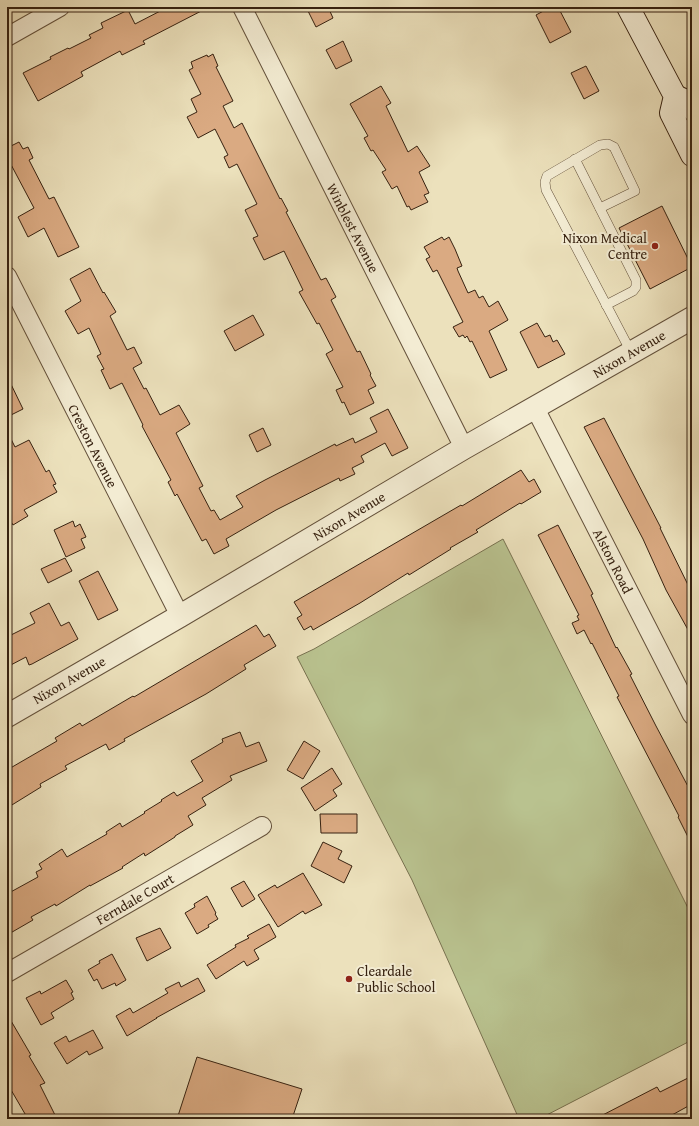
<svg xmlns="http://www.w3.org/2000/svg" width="699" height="1126" font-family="'Gentium Book Plus',serif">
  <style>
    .green { fill: #b9c28f; stroke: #787250 }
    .building { fill: #daaa82; stroke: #362110 }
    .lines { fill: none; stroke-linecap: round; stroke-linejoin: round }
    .service-casing { stroke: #64513b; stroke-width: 10 }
    .minor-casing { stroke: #64513b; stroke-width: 20 }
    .tertiary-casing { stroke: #64513b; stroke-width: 24 }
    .secondary-casing { stroke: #362110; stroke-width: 24 }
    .service { stroke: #f3ecd3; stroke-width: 9 }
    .minor { stroke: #f3ecd3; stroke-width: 18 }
    .tertiary { stroke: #f3ecd3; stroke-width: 22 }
    .secondary { stroke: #f3ecd3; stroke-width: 22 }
    .poi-dot { fill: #8f2418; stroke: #f3ecd3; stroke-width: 1.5 }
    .labels { text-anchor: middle; stroke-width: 4; stroke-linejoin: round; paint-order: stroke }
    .street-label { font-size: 14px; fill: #362110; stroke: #f3ecd3 }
    .poi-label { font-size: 14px; fill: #362110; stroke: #f3ecd3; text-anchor: end }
  </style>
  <rect width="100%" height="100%" fill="#ece1bc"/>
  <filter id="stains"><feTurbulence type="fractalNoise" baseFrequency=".005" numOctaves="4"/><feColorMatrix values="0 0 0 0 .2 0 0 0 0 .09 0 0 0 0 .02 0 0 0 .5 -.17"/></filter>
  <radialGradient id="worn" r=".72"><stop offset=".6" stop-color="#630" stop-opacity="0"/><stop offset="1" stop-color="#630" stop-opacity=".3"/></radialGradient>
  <!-- green -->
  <polygon class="green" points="503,539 692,916 692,1040 539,1119 519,1119 412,880 297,657 314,649"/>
  <!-- building -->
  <g class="building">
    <polygon points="168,7 209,7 143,41 145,44 142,45 122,55 120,51 81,72 83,76 38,101 23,73 51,59 50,57 68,48 69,49 91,38 89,35 103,28 101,23 128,10 135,24"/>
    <polygon points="306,7 328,7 333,18 316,27"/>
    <polygon points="551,7 558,7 571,32 550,43 536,15"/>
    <polygon points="343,41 352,61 336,69 326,50"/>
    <polygon points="213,54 218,66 216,67 233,101 223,106 234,128 242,123 280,199 281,198 288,211 286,212 321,280 326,278 336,297 331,300 357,352 360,351 371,374 370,375 376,386 368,390 374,403 350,415 344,402 342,403 336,390 343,387 326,354 333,350 319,323 317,324 299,292 303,290 284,251 264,260 253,238 258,236 245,210 257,204 237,164 229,168 224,157 228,155 215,129 198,138 187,117 197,112 191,99 201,94 189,70 193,68 191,62 207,55 208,57"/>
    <polygon points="586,66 599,91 584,99 571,73"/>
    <polygon points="381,86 391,103 386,106 408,152 417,146 430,166 419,172 429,193 424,195 428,202 411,210 409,206 407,207 397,186 392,189 382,172 386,170 373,150 371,151 364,138 368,136 350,104"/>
    <polygon points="19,142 23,149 28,147 33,158 29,160 49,199 54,197 79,247 58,257 44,228 28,237 18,217 34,208 7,157 7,148"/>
    <polygon points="662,206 692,267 650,289 619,228"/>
    <polygon points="442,237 444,240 449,237 455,249 462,266 457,268 458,271 468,293 475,290 479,298 483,296 489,307 498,301 508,320 489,331 507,370 490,378 472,341 470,342 467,336 465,338 463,335 459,337 453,327 463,322 437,270 433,272 426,259 430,257 424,247"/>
    <polygon points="90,268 103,293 104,292 116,312 110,316 127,350 134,347 142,363 133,368 144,389 146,388 160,415 179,405 190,424 176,433 203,486 199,488 211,511 214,510 220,520 243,507 236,496 265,480 335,444 336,446 353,438 355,443 377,432 370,418 388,409 408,448 392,456 385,443 361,456 364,462 352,468 355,474 340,481 339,478 276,510 226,539 229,546 214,554 206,539 202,541 177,494 175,496 168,482 171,480 142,426 143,425 122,383 110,389 101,370 104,369 97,356 101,354 89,328 78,334 65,311 81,301 70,279"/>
    <polygon points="253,315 264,335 235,351 224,331"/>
    <polygon points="537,323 545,337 550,335 553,342 557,340 565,354 538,368 520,332"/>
    <polygon points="7,376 23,409 7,417"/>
    <polygon points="604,418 661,528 660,528 692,593 692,637 666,590 643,539 584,427"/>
    <polygon points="263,428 271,445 257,452 249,435"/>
    <polygon points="7,431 15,447 29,440 46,472 49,470 56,484 53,485 57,492 24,510 28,516 13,525 7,515"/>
    <polygon points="521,470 529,482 534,479 541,492 521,504 520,503 476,530 478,532 450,548 451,549 409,575 408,573 360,603 313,630 311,626 304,630 297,618 302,615 294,602 461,505 462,506"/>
    <polygon points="73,521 75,527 80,524 86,537 81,539 85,548 66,557 54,530"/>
    <polygon points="558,525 593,594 591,595 616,648 617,647 632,674 630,675 656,726 692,794 692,845 678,817 679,816 617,697 619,696 592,643 591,644 584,630 577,634 572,623 579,620 577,616 579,615 538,535"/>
    <polygon points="65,558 72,571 48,583 41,569"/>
    <polygon points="98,571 118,610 98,620 79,581"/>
    <polygon points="49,603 61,626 69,622 78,639 32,664 29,665 26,657 7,667 7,637 35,623 30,613"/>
    <polygon points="256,625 264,637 269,634 276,646 244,665 246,669 206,694 124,739 125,741 109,750 106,744 65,766 67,769 40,784 41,787 7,808 7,770 57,741 55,738 80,723 82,726 133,696 134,697"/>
    <polygon points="240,732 246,747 259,742 267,761 230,776 232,780 202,798 206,805 188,816 193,825 175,836 175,837 145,856 144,853 122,867 123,868 90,886 90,885 56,906 55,904 31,917 33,920 7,935 7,894 38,877 36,872 42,869 39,864 62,849 67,857 107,834 106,832 120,823 122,827 145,813 144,812 162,801 161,800 174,792 177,796 203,781 191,761 223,742 222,739"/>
    <polygon points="304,741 320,751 303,779 287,770"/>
    <polygon points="332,768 342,784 333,790 337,796 315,811 301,788"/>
    <polygon points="320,814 357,814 357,833 321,833"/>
    <polygon points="323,842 342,851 338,859 352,866 344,883 311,866"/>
    <polygon points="303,873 322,905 305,914 303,911 278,927 258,895 275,885 277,888"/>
    <polygon points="244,881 255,899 242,907 231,888"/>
    <polygon points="207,896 216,913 215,914 218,919 208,925 209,927 197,934 185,913 195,907 194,904"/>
    <polygon points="269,924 276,937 254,950 259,959 247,966 244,961 216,979 207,965 236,947 235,945 249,938 247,936"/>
    <polygon points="160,928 171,948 147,961 136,938"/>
    <polygon points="112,954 126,980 116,986 115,983 102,989 97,979 94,981 88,970 100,963 99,961"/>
    <polygon points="198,978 205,991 156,1018 157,1018 127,1036 116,1016 130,1008 133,1013 168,993 165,989 179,982 181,987"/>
    <polygon points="66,980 73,992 71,993 74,999 51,1013 54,1018 41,1025 26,998 40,991 41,994"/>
    <polygon points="7,1014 31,1055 29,1056 45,1083 40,1085 57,1119 28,1119 7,1083"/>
    <polygon points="93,1030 103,1048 89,1055 87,1051 67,1064 54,1043 66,1036 69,1042"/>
    <polygon points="197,1057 302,1089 292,1119 177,1119"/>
    <polygon points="692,1076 692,1104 672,1115 675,1119 595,1119 657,1087 660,1092"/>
  </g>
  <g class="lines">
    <defs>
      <g id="service">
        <polyline points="575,159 636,280 636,287 633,291 606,305"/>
        <polyline points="600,208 635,191 614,147 608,144 600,145 547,176 545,182 546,190 631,352"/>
      </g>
      <g id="minor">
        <polyline points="242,7 464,448"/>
        <polyline points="7,37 60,7"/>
        <polyline points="7,276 180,616"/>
        <polyline points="535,408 692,715"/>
        <polyline points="7,973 262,826"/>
      </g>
      <polyline id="tertiary" points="7,716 180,616 464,448 692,318"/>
      <g id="secondary">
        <polyline points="628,7 675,96 671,113 692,155"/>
        <polyline points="675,96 688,102 692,109"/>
      </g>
    </defs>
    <!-- service casing -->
    <use href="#service" class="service-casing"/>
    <!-- minor casing -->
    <use href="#minor" class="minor-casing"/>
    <!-- tertiary casing -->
    <use href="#tertiary" class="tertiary-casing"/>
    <!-- secondary casing -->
    <use href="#secondary" class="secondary-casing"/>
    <!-- service -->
    <use href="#service" class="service"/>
    <!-- minor -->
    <use href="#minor" class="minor"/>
    <!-- tertiary -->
    <use href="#tertiary" class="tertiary"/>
    <!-- secondary -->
    <use href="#secondary" class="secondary"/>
  </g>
  <!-- markers -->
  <g class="poi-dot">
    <circle cx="655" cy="246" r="4"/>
    <circle cx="349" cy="979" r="4"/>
  </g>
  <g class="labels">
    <!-- street labels -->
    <g class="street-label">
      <text transform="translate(353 228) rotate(63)" y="5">Winblest Avenue</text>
      <text transform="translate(629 354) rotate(-30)" y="5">Nixon Avenue</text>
      <text transform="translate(93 446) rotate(63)" y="5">Creston Avenue</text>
      <text transform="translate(349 516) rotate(-31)" y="5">Nixon Avenue</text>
      <text transform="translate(613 561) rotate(63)" y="5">Alston Road</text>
      <text transform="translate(69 680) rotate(-30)" y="5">Nixon Avenue</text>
      <text transform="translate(135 899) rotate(-30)" y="5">Ferndale Court</text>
    </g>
    <!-- poi labels -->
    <g class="poi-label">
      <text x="647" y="243">Nixon Medical<tspan x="647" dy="16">Centre</tspan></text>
      <text x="357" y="976" text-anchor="start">Cleardale<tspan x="357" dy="16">Public School</tspan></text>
    </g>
  </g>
  <!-- margin -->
  <rect width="699" height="1126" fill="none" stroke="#ece1bc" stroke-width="24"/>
  <rect x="8" y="8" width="683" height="1110" fill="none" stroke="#362110" stroke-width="2"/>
  <rect x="12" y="12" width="675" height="1102" fill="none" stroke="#362110"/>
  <rect width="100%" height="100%" filter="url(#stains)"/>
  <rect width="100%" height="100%" fill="url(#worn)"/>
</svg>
